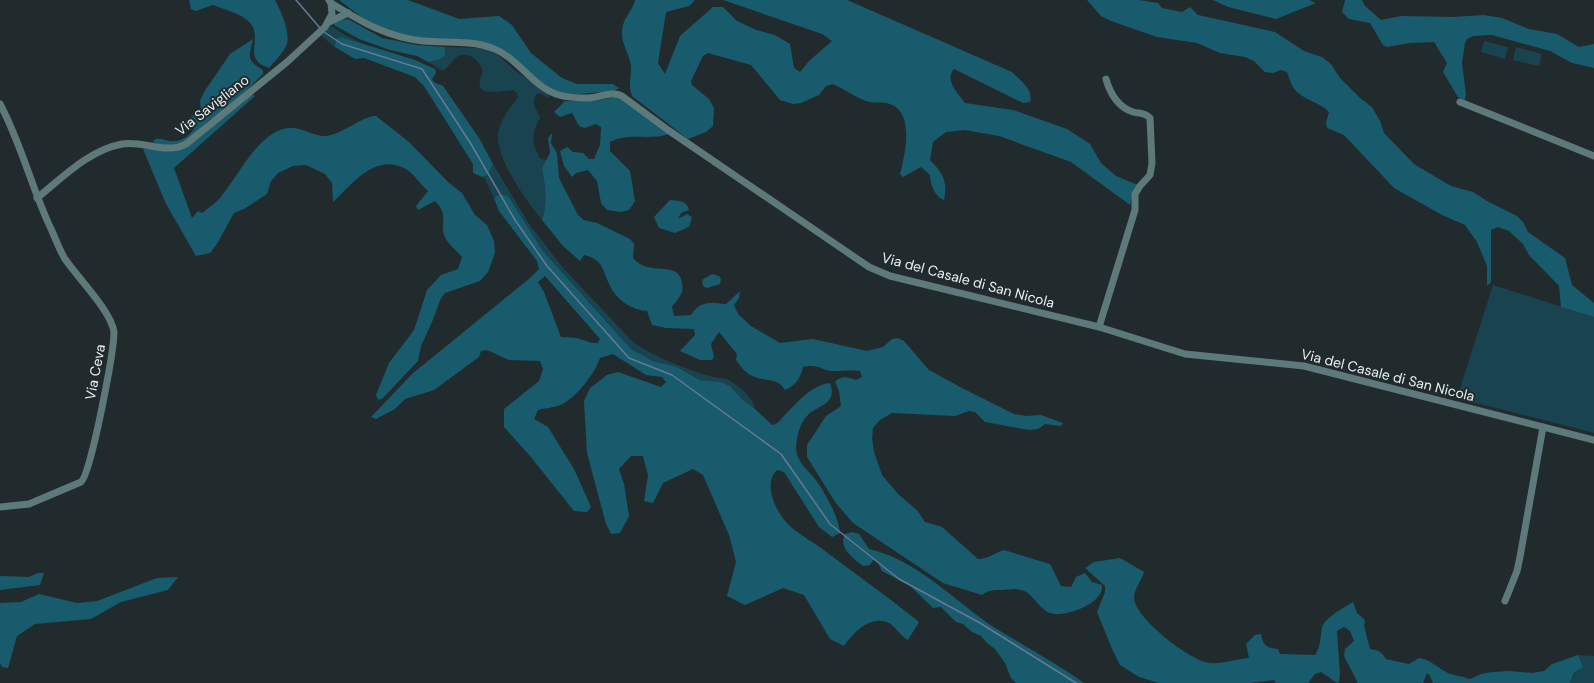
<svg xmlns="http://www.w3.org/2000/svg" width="1594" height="683" font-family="'DM Sans',sans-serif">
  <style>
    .green { fill: #19444f }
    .forest { fill: #185b6c; fill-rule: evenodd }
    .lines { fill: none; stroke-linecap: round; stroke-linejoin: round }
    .stream { stroke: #677994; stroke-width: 1.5 }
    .minor { stroke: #5e797a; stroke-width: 7 }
    .labels { text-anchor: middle; stroke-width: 4; stroke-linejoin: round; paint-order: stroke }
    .street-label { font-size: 14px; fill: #e9f0f2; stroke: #212b2e }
  </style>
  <rect width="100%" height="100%" fill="#212b2e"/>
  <!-- green -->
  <g class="green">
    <polygon points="331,26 343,34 363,44 341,37 336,39 335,47 320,35"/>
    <polygon points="1484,41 1508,47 1505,59 1481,52"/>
    <path d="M 445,47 L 485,48 L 494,51 L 513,69 L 550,94 L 548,98 L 540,93 L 536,94 C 531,108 537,107 540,118 C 531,133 531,145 541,159 L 548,160 L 542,169 C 545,186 548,203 542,220 C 527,202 497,160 498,136 C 498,123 510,107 518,98 L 517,93 L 513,90 C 497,91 470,99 483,72 C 481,62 468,49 457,57 C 452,61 448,67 443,71 L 428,62 L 440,59 L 445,55 Z"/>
    <polygon points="1516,47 1542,54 1539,66 1513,60"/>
    <path d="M 493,164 L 529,224 L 564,269 L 634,343 C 657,358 687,370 713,377 C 718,378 724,378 728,380 C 740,386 752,396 755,409 L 742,399 L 730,386 L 721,382 L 700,380 L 677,367 L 653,361 L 631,349 L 543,251 L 508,196 L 500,194 L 494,198 L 485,179 L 482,177 L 488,175 Z"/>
    <polygon points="1493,285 1594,317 1594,433 1457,398"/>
    <polygon points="1578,655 1594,656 1594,683 1570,683 1575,673 1582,667"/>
  </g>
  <!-- forest -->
  <g class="forest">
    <path d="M 189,0 L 275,0 C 281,11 293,37 285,48 C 281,55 274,62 269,68 C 239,59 267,36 247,20 C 239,13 223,9 213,5 L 196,11 L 191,9 Z"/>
    <polygon points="339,0 408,0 459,19 499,16 512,25 531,53 562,78 577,84 613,84 619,88 614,91 567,95 548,87 496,46 478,42 427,39 395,33 372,25"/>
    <path d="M 635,0 L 695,0 L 689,6 L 666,12 L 658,63 L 665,74 L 680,36 L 713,7 L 723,7 L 737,21 L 756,30 L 775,35 L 790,44 L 794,68 L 800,72 L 809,61 L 832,41 L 822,34 L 723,0 L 847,0 L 1012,72 C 1020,80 1034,90 1030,102 L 1023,103 L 954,69 C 944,80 958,93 965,103 L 1013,110 L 1067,129 L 1090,144 L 1101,163 L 1116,176 L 1138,185 L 1133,194 L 1130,205 L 1071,162 L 999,136 L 965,130 L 946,132 L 933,142 L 930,160 C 943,173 948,182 944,200 C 935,197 930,184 930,175 L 921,167 L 903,177 L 900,174 C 905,155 915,113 890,104 C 883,101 873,104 866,101 C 855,97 844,89 833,84 L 826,86 L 819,95 L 801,103 L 793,104 L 780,100 L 751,65 L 708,53 L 703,56 L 691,81 L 692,85 L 709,99 L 714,108 L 713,126 L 706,132 L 688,139 L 632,96 C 628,84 631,80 631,68 C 631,56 621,44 622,32 C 622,18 633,11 635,0 Z"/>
    <path d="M 1087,0 L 1139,0 L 1158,3 L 1162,8 L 1182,12 L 1190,7 L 1198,15 L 1275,32 L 1304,51 L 1322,57 L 1331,64 L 1340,78 L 1360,98 L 1372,107 L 1380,121 L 1384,133 L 1414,164 L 1451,186 L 1473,192 L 1487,201 L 1517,216 L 1523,222 L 1528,232 L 1565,258 L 1572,285 L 1594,303 L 1594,317 L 1561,307 L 1559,286 L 1529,255 L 1523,244 L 1509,231 L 1498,227 L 1491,230 L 1491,282 L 1487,286 L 1487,266 L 1477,242 L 1465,225 L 1442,215 L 1394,188 L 1344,135 L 1327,128 L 1326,123 L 1329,112 C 1319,101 1301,100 1293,87 C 1290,82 1289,77 1287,72 L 1281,70 L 1273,73 L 1265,72 L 1254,61 L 1245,57 L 1220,53 L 1197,43 L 1157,37 L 1111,21 L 1101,16 Z"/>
    <polygon points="1213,0 1309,0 1316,3 1276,19 1228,7"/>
    <polygon points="1345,0 1362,0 1365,6 1381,20 1401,16 1453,17 1484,15 1502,18 1529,29 1557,34 1579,47 1594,44 1594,68 1572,63 1550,51 1492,35 1473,36 1467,39 1465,43 1462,63 1466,95 1465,100 1458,97 1443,72 1447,63 1434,42 1410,43 1387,47 1383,45 1370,23 1349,19 1342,12"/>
    <polygon points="348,19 382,38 417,45 445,47 445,55 440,59 428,62 417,56 390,50 359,39 334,25 336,21"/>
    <polygon points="341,37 415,60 435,69 436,73 432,79 434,82 443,86 479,138 493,164 488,175 482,177 473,173 473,164 424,86 415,77 364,58 355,59 335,47 336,39"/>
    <path d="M 253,39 C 249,57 246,60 263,70 L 263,74 C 249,87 237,103 221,114 C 217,117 211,118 208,121 C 190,137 180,154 153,142 L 155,139 C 162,138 168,142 175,141 C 183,141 193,133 195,126 L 182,124 L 195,114 L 197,110 L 201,110 L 200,101 L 204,92 L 230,54 Z"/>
    <path d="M 251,94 L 255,96 L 174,168 L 192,218 L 198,211 L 202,213 C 208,208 215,204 219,199 C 238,178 259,129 290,128 C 302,127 315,137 326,136 C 343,134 364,115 376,116 L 409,142 L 448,182 L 462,193 L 475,215 L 487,225 L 494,241 L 495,253 L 488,272 L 480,281 L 445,293 L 441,298 L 432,322 L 421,346 L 418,361 L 382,399 L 378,400 L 376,395 L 389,363 L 414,330 L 427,290 L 441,275 L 458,269 L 462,257 C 456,250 444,241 443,231 C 442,216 447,214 435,201 L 418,210 L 416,206 L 428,191 C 421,185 414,174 406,169 C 376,152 352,184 333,202 L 332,183 L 325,174 L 306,165 L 293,166 L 278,173 L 271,181 L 267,194 L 244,209 L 234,213 L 217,244 L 210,253 L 196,256 L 166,204 L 143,149 L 179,150 Z"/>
    <path d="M 619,97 L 669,134 C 650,141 628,132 610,142 L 610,151 L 630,171 L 635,201 L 629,210 L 621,212 L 607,210 L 601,203 L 597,181 L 588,170 L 576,173 L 572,177 L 564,166 L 560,151 L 567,147 L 573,152 L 583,153 L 589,159 L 594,159 L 600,145 L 601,127 L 596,124 L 585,128 L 579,126 L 572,113 L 560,117 L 554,112 L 565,101 L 591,101 Z"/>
    <path d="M 552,133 L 551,143 L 557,153 L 559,178 L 578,215 L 584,220 L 597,223 L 630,239 L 634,244 L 633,258 C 645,272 659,266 674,271 C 682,274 685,289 680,296 C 678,300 675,303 672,306 L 674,316 L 691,315 C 701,300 710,303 726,304 L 740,291 L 739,298 L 734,305 L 738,314 L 751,326 L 780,343 L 813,339 L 867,351 L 883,347 L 892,339 L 898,338 L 904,341 L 929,370 L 960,387 L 1014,414 L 1026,416 L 1041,415 L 1063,423 L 1061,426 L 1045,424 L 1038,429 L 1029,430 L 985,422 L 975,412 L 969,411 L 955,416 L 892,413 L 880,420 L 873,428 L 872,438 L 874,452 L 882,475 L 899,495 L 917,510 L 925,522 L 942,527 L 978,559 C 988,559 994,553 1004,550 L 1050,564 L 1061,586 L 1071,587 L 1076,577 L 1085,573 L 1092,582 L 1102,585 C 1104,603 1070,615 1055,614 C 1039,613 1035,593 1021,590 C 1015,588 1008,590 1002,590 C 994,590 988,590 982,595 L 943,583 L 853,523 L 835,502 L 807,457 L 807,445 L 826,416 L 841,406 L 839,391 L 835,382 C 842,375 847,377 856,380 L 862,377 L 860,371 C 851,370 843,371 834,371 C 822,371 819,363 803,367 C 800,379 796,385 785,390 C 777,377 767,382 755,377 C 747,375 741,367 736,360 L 737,354 L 719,332 L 711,344 L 714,357 L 712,360 L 700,360 L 680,351 L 695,335 L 694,329 L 666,328 L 652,325 L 647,311 C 632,310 617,300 610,286 C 602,270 604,260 584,255 L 580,261 L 563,246 L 542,220 C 548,203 545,186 542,168 L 550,153 L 548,138 Z"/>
    <path d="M 500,194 L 508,196 L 543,251 L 631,349 L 653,361 L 677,367 L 700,380 L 721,382 L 730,386 L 742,399 L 755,409 L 772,425 C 778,424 780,420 784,416 C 797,403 811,385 830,383 C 838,405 817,405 807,416 C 799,424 797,437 796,447 C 796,463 810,471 818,483 C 826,495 839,518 840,533 L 832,537 L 819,527 L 784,472 L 777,470 C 763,484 775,509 786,522 C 795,532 810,540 821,548 C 854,573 887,596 919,622 L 908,640 C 900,636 896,627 889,623 C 870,614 853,633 844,646 L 830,639 L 804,595 L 783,588 L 745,605 L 727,596 L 736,562 L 729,535 L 703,475 L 693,469 L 663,483 L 653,503 L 644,501 L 648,475 L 643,456 L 631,456 L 619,469 L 624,484 L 629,516 L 620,533 L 611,534 L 606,524 L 587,453 L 584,401 L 590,388 L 607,375 L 618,372 L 661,387 L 666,382 L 662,377 L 646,375 L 613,354 L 600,358 C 595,374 575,399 560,405 C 553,408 545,408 538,410 L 534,419 L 548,427 L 574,469 L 591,507 L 587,512 L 574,511 L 530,456 L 504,427 L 504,409 L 539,381 L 543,369 L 540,361 L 509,360 L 487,350 L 481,351 L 479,357 L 434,390 L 405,399 L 395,409 L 376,419 L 371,417 L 412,374 L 530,278 L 539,269 L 537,261 L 499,211 L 494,198 ZM 545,276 L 600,339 L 598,343 L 592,343 L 577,338 L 561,337 L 544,292 L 538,282 Z"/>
    <path d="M 670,200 C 678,201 687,200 689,210 L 681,213 L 678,219 L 687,214 L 692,217 L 689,227 L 675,233 L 659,228 L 654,217 Z"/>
    <polygon points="712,274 719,276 721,279 720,284 707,288 703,286 702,280"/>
    <path d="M 852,532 L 859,534 L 869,549 C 918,560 954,601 995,628 C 1025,646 1056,663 1084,683 L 1016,683 L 1011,678 L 1005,663 L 995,649 L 987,643 L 981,636 L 972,632 L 963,624 L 956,622 L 941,607 L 933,608 L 910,586 L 882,571 L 878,563 L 873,560 L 870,565 L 863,566 C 853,558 838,548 845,534 Z"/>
    <path d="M 1120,558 L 1144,572 C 1142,580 1134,589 1134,598 C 1135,618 1189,660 1209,663 C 1222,664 1236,659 1249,658 L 1246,644 L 1255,635 L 1261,634 C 1263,645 1266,648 1278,649 L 1280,654 L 1315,655 C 1321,646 1320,638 1322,628 C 1324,618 1345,607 1353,602 L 1357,613 L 1365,620 L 1364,626 L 1370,649 C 1378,650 1382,652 1386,659 L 1409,664 L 1419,658 C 1432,660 1437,668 1448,673 C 1455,676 1463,676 1470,679 L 1481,674 L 1492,672 L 1510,671 L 1532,673 L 1544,671 L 1552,664 L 1578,655 L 1583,667 L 1574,673 L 1570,683 L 1433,683 L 1430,676 L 1427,673 L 1423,683 L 1358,683 L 1344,656 L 1345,649 L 1354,641 L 1350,631 L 1344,627 L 1337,631 L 1340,675 L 1339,682 L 1337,683 L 1321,672 L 1315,674 L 1308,683 L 1276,683 L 1274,680 L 1250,683 L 1159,683 L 1139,677 L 1120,665 L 1112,649 L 1097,612 L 1105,592 L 1105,586 L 1085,568 L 1094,562 Z"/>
    <polygon points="38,573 44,573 40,585 0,590 0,576 29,577"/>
    <polygon points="178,577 168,590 121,602 91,619 35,624 17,636 8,668 2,667 0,663 0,603 21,602 39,594 77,603 97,601 157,578"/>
  </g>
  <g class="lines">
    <!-- stream -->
    <g class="stream">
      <polyline points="296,0 320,28"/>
      <polyline points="324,32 342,44 422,69 471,144 515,220 547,266 629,358 672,375 781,454 830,524 899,579 980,623 1076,683"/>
    </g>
    <!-- minor -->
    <g class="minor">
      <path d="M 329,0 L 331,3 C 362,22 386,37 423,41 C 445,43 471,40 492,48 C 518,57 532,87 559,95 C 569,98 580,98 589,98 C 600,97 613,91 622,96 L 668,130 L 869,267 L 890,276 L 1099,327 L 1185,354 L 1304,366 L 1594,440"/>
      <polyline points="329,22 348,13"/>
      <polyline points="1460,102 1594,156"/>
      <path d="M 0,104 C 22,145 32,190 52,231 C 56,240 60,251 65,259 C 78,278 111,311 114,332 C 114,351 91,474 81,482 L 29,504 L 0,507"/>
      <path d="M 37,198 C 62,178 89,150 122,144 C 142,140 167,155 186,144 L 287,62 L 325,27 L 332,14 L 331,3"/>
      <path d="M 1099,327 L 1135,210 L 1135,194 L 1140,186 L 1150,175 L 1152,163 L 1150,118 C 1144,112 1140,114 1133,112 C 1118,107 1110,93 1106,79"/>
      <polyline points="1505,601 1517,571 1520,557 1543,427"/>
    </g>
  </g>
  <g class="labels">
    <!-- street labels -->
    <g class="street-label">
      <text transform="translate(212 105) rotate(-38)" y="5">Via Savigliano</text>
      <text transform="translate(968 280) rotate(15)" y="5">Via del Casale di San Nicola</text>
      <text transform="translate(95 372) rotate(-79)" y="5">Via Ceva</text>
      <text transform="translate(1388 375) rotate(14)" y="5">Via del Casale di San Nicola</text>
    </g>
  </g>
</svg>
